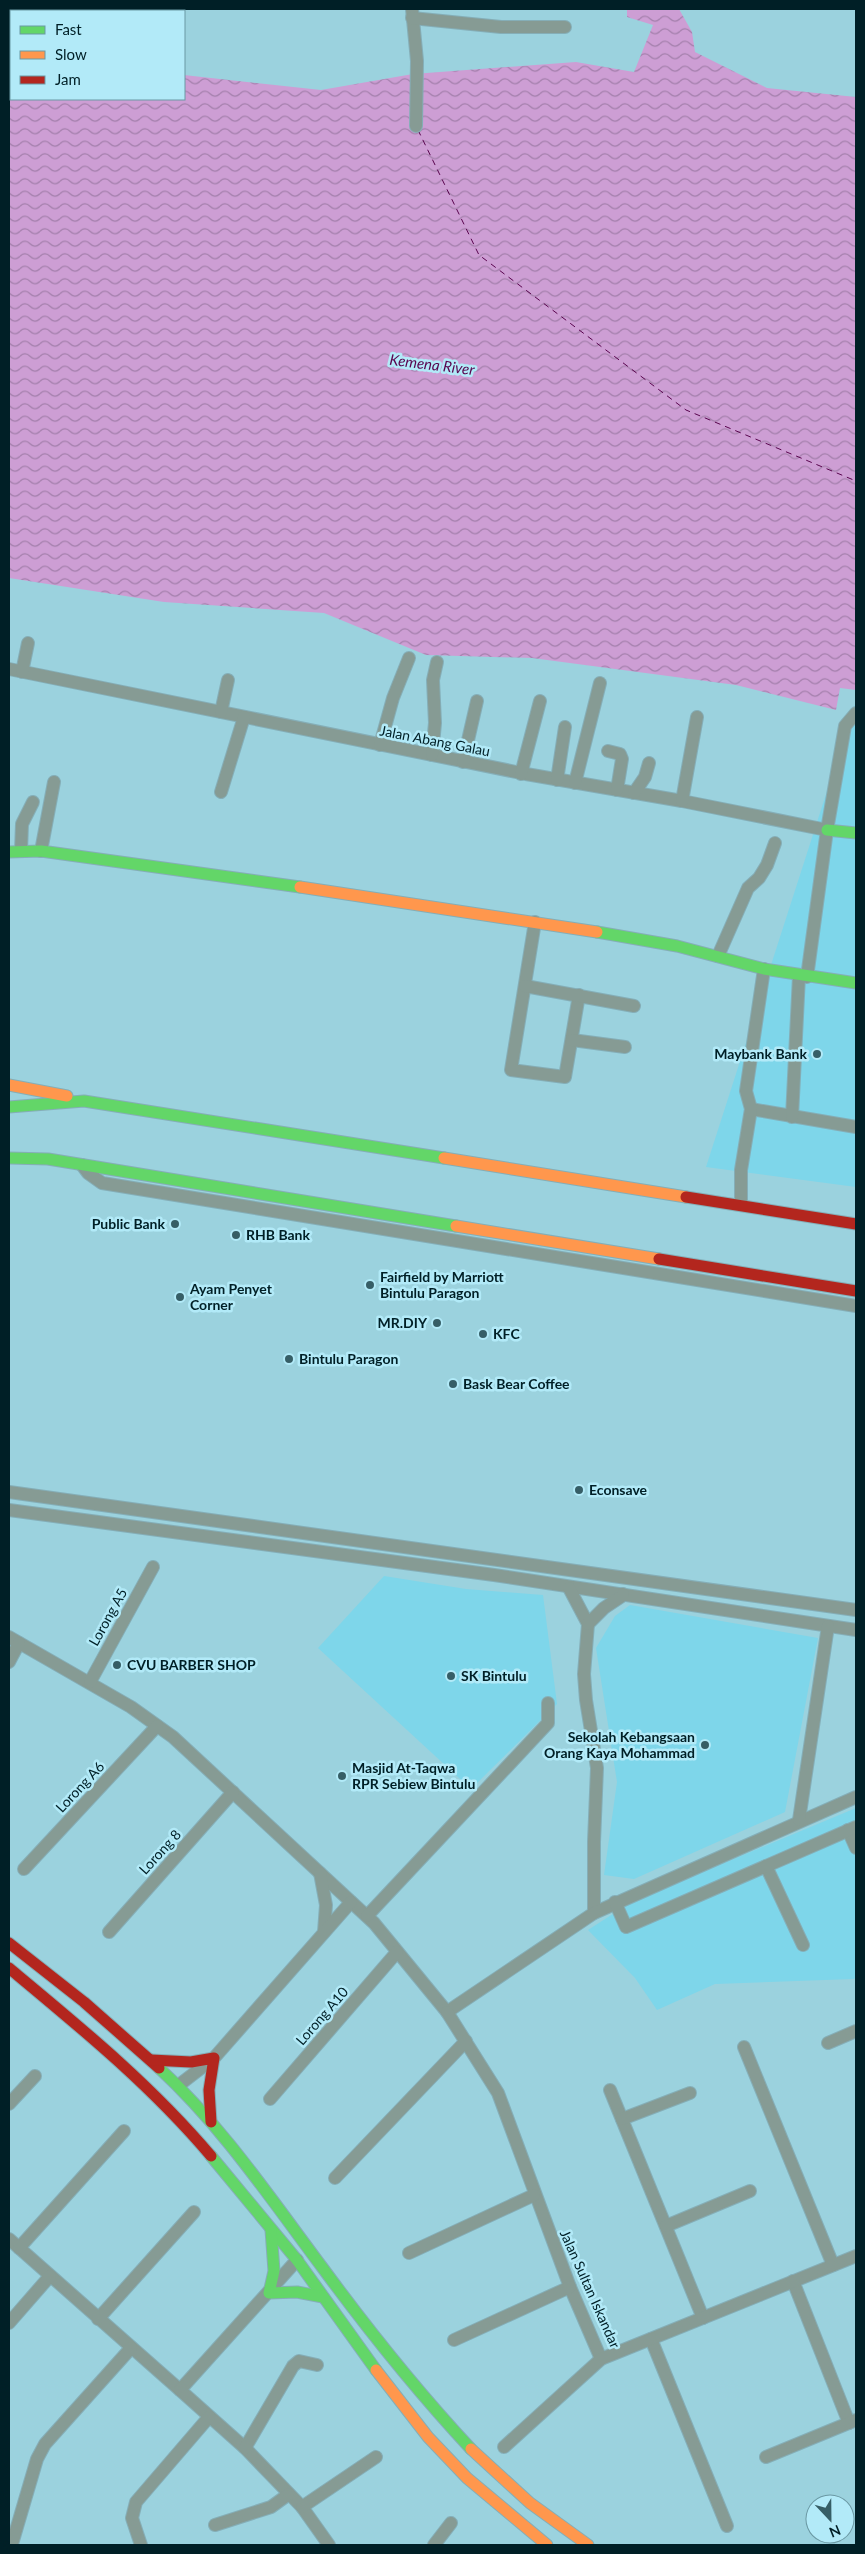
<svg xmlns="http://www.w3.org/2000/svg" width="865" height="2554" font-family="Lato,sans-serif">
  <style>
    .built { fill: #7ed6ea }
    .water { fill: url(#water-waves) }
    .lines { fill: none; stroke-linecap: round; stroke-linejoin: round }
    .stream { stroke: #cd9ed4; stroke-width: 3 }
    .ferry { stroke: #59044e; stroke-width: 1; stroke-dasharray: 6 5; stroke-linecap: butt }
    .street-casing { stroke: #85aeb7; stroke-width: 14 }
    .fast-casing { stroke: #85aeb7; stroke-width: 13 }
    .slow-casing { stroke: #85aeb7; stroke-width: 13 }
    .jam-casing { stroke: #85aeb7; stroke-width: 13 }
    .street { stroke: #869b94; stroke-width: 12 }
    .fast { stroke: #63d668; stroke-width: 11 }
    .slow { stroke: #ff974d; stroke-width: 11 }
    .jam { stroke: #b3261e; stroke-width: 11 }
    .poi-dot { fill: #365e66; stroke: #b2eaf8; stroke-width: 2 }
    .labels { text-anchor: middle; stroke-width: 5; stroke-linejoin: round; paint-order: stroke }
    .street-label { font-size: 14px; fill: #001f26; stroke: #b2eaf8 }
    .poi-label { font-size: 14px; font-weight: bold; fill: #001f26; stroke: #b2eaf8; text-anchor: start }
    .water-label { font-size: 15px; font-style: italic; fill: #59044e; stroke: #b2eaf8 }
  </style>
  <defs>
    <pattern id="water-waves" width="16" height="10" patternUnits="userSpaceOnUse" patternTransform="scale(1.25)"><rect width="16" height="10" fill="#cd9ed4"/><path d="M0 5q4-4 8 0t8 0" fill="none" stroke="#a480ac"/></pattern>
  </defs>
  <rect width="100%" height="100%" fill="#9bd2de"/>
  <!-- built -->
  <g class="built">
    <polygon points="856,701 856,1187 706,1167"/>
    <polygon points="384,1576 466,1589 543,1595 557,1704 471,1789 318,1648"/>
    <polygon points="630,1605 818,1638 785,1812 634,1879 604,1875 617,1782 596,1648 615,1616"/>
    <polygon points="856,1808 856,1978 853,1979 715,1984 657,2010 635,1978 588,1930 633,1901"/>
  </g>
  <!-- water -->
  <polygon class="water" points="627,9 679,9 692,32 695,52 767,88 856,97 856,690 840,688 836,710 736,685 532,658 426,655 324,613 164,602 9,578 9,60 11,60 11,99 184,99 184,75 321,90 413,74 576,62 634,72 653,25 627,17"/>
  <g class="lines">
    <!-- stream -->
    <polyline class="stream" points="82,11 83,9"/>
    <!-- ferry -->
    <polyline class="ferry" points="418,130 479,255 686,410 856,481"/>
    <defs>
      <g id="street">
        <polyline points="412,9 417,61 416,126"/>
        <polyline points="412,18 501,27 565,27"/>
        <polyline points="9,669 526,774 682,801 827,830"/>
        <polyline points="22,672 28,643"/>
        <polyline points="221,712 228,680"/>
        <polyline points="380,745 393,698 409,658"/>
        <polyline points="608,751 620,754 622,759 617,790"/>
        <polyline points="432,755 435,723 433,680 437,662"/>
        <polyline points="463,762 477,701"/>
        <polyline points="521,774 540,701"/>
        <polyline points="557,780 565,727"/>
        <polyline points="575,783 600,683"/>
        <polyline points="221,792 244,717"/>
        <polyline points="634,793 645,777 649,763"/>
        <polyline points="682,801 697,717"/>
        <polyline points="21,851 22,824 33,802"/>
        <polyline points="41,851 54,782"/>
        <polyline points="535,922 511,1070 565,1077 579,995"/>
        <polyline points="718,956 748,888 759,878 767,865 775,843"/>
        <polyline points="807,977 827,830 845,726 856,713"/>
        <polyline points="525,986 634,1006"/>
        <polyline points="572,1040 625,1047"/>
        <polyline points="751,1109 856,1127"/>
        <polyline points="792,1117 799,976"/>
        <polyline points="82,1165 88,1173 102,1183 856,1306"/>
        <polyline points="741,1205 741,1170 751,1109 746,1091 764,969"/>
        <polyline points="9,1492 856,1610"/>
        <polyline points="9,1510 494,1575 856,1630"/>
        <polyline points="569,1588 588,1624 584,1674 586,1700 597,1768 594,1842 594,1913"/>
        <polyline points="588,1624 604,1608 622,1596 623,1594"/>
        <polyline points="9,1637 131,1707 173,1737 374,1923 447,2012 594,1913 856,1797"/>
        <polyline points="9,1662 19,1643"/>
        <polyline points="90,1682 153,1567"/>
        <polyline points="799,1820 828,1626"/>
        <polyline points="848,1830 856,1848"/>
        <polyline points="766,1866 803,1945"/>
        <polyline points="24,1869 157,1726"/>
        <polyline points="320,1873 326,1905 324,1932"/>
        <polyline points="615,1902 626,1927 856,1827"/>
        <polyline points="367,1916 548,1723 548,1703"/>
        <polyline points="109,1932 233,1792"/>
        <polyline points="447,2012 498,2093 570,2287 601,2359"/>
        <polyline points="828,2043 856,2031"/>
        <polyline points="744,2047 833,2265"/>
        <polyline points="179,2085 214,2058 351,1902"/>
        <polyline points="610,2090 703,2318"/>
        <polyline points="270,2099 397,1952"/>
        <polyline points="9,2104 35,2076"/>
        <polyline points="622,2119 690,2093"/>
        <polyline points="335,2178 466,2041"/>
        <polyline points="666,2226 750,2191"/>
        <polyline points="9,2239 180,2390"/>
        <polyline points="19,2248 124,2131"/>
        <polyline points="409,2253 534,2195"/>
        <polyline points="297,2260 180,2390 245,2448 302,2507 329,2545"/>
        <polyline points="793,2281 849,2423"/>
        <polyline points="98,2319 194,2212"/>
        <polyline points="9,2323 50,2276"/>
        <polyline points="651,2339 727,2526"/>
        <polyline points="454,2340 570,2287"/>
        <polyline points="504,2447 601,2359 856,2256"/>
        <polyline points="245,2448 293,2366 299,2361 317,2365"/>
        <polyline points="766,2457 856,2420"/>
        <polyline points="302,2507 376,2457"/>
        <polyline points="215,2525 271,2507 289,2494"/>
        <polyline points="12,2544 37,2459 45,2444 131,2348"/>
        <polyline points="141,2545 132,2518 136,2502 209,2417"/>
        <polyline points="434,2545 451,2523"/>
      </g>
      <g id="fast">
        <polyline points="827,830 856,833"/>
        <polyline points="9,852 41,851 300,887"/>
        <polyline points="597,932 677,946 764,969 856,983"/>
        <polyline points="9,1107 84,1101 444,1158"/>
        <polyline points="9,1158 48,1159 456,1226"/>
        <path d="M 159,2068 C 222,2126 271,2199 322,2267 C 369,2331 417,2391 471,2449"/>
        <polyline points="211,2156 297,2260 376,2370"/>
        <polyline points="271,2230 274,2271 269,2293 297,2292 323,2297"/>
      </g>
      <g id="slow">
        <polyline points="300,887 597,932"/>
        <polyline points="9,1085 67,1096"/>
        <polyline points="444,1158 686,1197"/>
        <polyline points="456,1226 659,1259"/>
        <polyline points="376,2370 428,2437 467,2478 547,2545"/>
        <polyline points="471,2449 530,2503 588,2545"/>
      </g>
      <g id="jam">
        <polyline points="686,1197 856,1224"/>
        <polyline points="659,1259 856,1291"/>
        <polyline points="9,1943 84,2002 159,2068"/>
        <path d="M 9,1968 C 80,2027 151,2085 211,2156"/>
        <polyline points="151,2060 191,2062 214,2058 209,2090 211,2122"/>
      </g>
    </defs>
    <!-- street casing -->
    <use href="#street" class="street-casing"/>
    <!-- fast casing -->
    <use href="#fast" class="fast-casing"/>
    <!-- slow casing -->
    <use href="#slow" class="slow-casing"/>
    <!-- jam casing -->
    <use href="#jam" class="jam-casing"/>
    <!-- street -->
    <use href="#street" class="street"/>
    <!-- fast -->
    <use href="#fast" class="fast"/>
    <!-- slow -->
    <use href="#slow" class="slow"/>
    <!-- jam -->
    <use href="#jam" class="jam"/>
  </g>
  <!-- markers -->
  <g class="poi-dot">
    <circle cx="817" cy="1054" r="5"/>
    <circle cx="175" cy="1224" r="5"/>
    <circle cx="236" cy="1235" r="5"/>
    <circle cx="370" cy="1285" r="5"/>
    <circle cx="180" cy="1297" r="5"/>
    <circle cx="437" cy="1323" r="5"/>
    <circle cx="483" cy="1334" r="5"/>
    <circle cx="289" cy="1359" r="5"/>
    <circle cx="453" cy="1384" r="5"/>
    <circle cx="579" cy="1490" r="5"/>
    <circle cx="117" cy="1665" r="5"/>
    <circle cx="451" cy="1676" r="5"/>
    <circle cx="705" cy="1745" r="5"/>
    <circle cx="342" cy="1776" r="5"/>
  </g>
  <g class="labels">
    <!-- street labels -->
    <g class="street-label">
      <text transform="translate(435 741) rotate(11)" y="5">Jalan Abang Galau</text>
      <text transform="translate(108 1617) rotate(-61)" y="5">Lorong A5</text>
      <text transform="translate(80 1787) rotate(-47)" y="5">Lorong A6</text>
      <text transform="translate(160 1852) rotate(-48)" y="5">Lorong 8</text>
      <text transform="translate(322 2016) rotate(-49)" y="5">Lorong A10</text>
      <text transform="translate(590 2289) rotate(66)" y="5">Jalan Sultan Iskandar</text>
    </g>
    <!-- poi labels -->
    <g class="poi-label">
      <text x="807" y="1059" text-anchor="end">Maybank Bank</text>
      <text x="165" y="1229" text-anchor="end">Public Bank</text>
      <text x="246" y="1240">RHB Bank</text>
      <text x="380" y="1282">Fairfield by Marriott<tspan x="380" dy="16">Bintulu Paragon</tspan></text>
      <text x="190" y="1294">Ayam Penyet<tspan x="190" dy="16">Corner</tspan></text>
      <text x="427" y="1328" text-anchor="end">MR.DIY</text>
      <text x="493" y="1339">KFC</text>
      <text x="299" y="1364">Bintulu Paragon</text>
      <text x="463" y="1389">Bask Bear Coffee</text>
      <text x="589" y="1495">Econsave</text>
      <text x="127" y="1670">CVU BARBER SHOP</text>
      <text x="461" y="1681">SK Bintulu</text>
      <text x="695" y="1742" text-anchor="end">Sekolah Kebangsaan<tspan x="695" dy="16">Orang Kaya Mohammad</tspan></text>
      <text x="352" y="1773">Masjid At-Taqwa<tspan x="352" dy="16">RPR Sebiew Bintulu</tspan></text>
    </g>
    <!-- water labels -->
    <g class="water-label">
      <text transform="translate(432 365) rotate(7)" y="5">Kemena River</text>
    </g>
  </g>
  <!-- border -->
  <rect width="865" height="2554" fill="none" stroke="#001f26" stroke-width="20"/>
  <!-- legend -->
  <rect x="10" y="10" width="175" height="90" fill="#b2eaf8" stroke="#6b99a4"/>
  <rect x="20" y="26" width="25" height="8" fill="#63d668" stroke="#6b99a4"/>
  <text x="55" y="35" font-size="15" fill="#001f26">Fast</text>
  <rect x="20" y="51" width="25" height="8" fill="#ff974d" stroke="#6b99a4"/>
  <text x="55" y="60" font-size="15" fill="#001f26">Slow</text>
  <rect x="20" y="76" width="25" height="8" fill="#b3261e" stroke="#6b99a4"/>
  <text x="55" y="85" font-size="15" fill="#001f26">Jam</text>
  <!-- north arrow -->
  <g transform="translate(830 2519) rotate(158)"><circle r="24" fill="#b2eaf8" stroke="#6b99a4"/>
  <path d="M0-4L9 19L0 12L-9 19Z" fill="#365e66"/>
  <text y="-8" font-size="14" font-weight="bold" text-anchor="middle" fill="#001f26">N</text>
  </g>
</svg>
